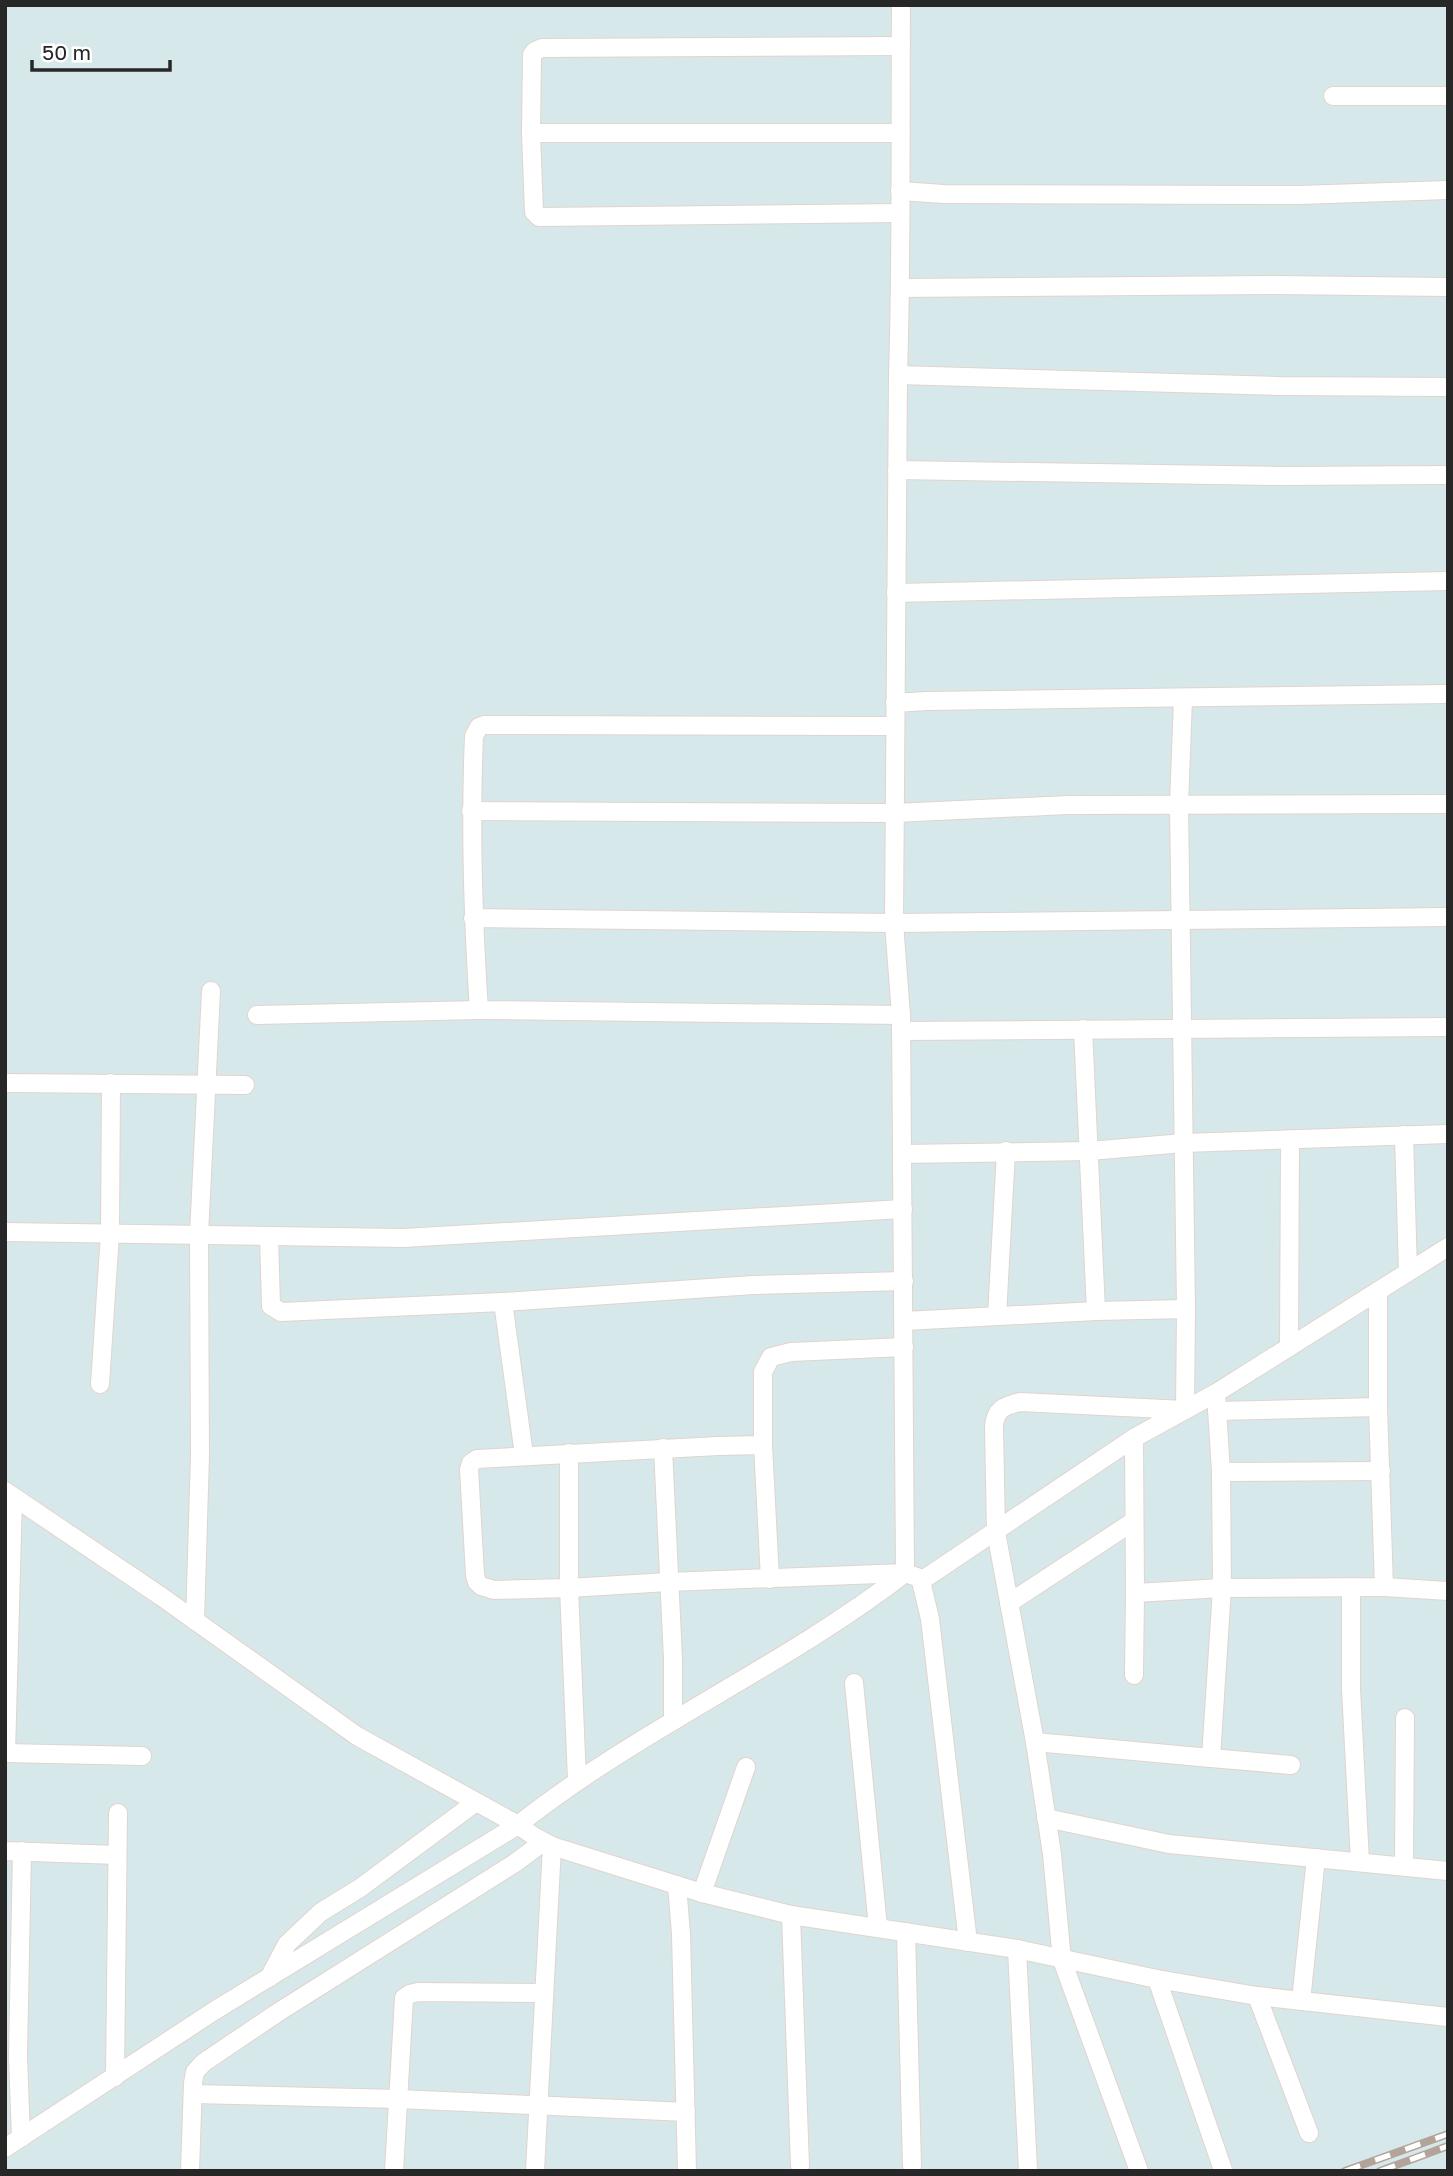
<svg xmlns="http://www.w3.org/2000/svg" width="1453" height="2176" font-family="'Golos Text',sans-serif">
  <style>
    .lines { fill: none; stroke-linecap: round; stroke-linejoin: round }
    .minor-casing { stroke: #e1d4cc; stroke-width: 20 }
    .minor { stroke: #fff; stroke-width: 18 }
    .rail-casing { stroke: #b3a49a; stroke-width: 8 }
    .rail { stroke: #fff; stroke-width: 5; stroke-dasharray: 16; stroke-linecap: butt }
  </style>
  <rect width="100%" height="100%" fill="#d7e8eb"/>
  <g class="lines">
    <defs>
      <g id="minor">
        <path d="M 901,5 C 900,128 902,252 898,375 L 894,923 L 901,1015 L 905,1573"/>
        <polyline points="1333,96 1448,96"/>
        <polyline points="531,133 900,133"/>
        <polyline points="900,191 943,194 1299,195 1448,190"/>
        <polyline points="900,213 539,217 534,212 531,133 532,55 535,51 542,48 901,46"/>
        <polyline points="901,288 1276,285 1448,287"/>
        <polyline points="898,375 1277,386 1448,387"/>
        <polyline points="897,470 1280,476 1448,475"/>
        <polyline points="896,593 1448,581"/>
        <path d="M 895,703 L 926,701 C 1100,699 1274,695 1448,694"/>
        <path d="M 895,726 L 484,725 L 479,727 L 474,736 C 470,828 473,919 479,1010 L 901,1015"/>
        <polyline points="471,811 894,813 1068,805 1448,804"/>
        <polyline points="473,918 894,923 1448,917"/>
        <polyline points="257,1015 479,1010"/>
        <polyline points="1083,1029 1096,1311"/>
        <polyline points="901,1031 1448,1027"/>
        <polyline points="5,1083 245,1085"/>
        <polyline points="1404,1135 1408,1272"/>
        <polyline points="902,1154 1089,1151 1184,1143 1448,1134"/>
        <polyline points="5,1232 403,1238 903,1209"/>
        <polyline points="269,1236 271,1306 281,1312 503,1302 753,1285 904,1281"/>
        <polyline points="503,1302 524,1455"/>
        <polyline points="997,1316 1006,1151"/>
        <polyline points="904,1321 1096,1311 1186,1309"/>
        <polyline points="904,1347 791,1352 771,1357 763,1372 763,1445 718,1446 477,1459 471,1463 469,1469 475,1575 477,1582 481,1586 494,1590 569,1588 668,1582 905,1573 917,1577 921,1581 930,1619 968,1942"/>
        <polyline points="1289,1347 1290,1139"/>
        <polyline points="100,1384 110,1234 111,1083"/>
        <polyline points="1217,1411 1378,1407"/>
        <polyline points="1134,1438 1135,1593 1222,1588 1384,1587 1378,1407 1378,1291"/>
        <polyline points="763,1445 770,1579"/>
        <polyline points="663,1448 673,1659 673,1721"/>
        <polyline points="569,1453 569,1588 577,1780"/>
        <polyline points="1221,1472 1381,1471"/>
        <polyline points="5,1491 162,1597 357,1736 518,1825 535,1837 552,1846 702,1893 791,1915 1017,1949 1157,1979 1257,1996 1448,2017"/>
        <polyline points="921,1581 1134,1438 1216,1393 1448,1247"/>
        <polyline points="1351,1587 1351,1689 1360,1862"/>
        <polyline points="1384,1587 1448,1591"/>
        <polyline points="1009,1603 1134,1521"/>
        <polyline points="195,1621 200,1455 199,1235 211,991"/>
        <polyline points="1134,1675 1135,1593"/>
        <polyline points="854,1683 878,1927"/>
        <polyline points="1035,1742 1211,1758 1222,1588 1221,1472 1216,1393"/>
        <polyline points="5,1753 142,1756"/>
        <polyline points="6,1753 13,1497"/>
        <polyline points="1211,1758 1291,1765"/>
        <polyline points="1046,1818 1169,1844 1448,1871"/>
        <polyline points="5,1851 117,1855"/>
        <polyline points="1404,1866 1405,1718"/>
        <polyline points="677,1885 681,1934 687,2171"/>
        <polyline points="702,1893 746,1767"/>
        <polyline points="791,1915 800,2166"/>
        <polyline points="906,1932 912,2166"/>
        <polyline points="1017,1949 1028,2170"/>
        <polyline points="269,1978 287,1944 321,1912 360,1888 476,1802"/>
        <polyline points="1157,1979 1223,2170"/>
        <polyline points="1257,1996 1309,2133"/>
        <polyline points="1301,2001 1316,1858"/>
        <polyline points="115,2077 118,1813"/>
        <polyline points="193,2094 399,2099 686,2112"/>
        <polyline points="21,2138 18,2056 22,1851"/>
        <path d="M 5,2148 L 214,2011 L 518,1825 C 639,1729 783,1667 905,1573"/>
        <polyline points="190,2171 193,2083 195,2072 203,2063 277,2013 515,1863 543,1842"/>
        <polyline points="394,2171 404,1998 410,1994 418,1992 544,1993"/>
        <polyline points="535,2171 552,1846"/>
        <path d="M 1139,2171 L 1062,1960 L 1052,1854 L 1035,1742 L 996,1532 L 994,1427 C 995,1409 1004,1406 1020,1402 L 1185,1410 L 1186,1309 L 1179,805 L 1183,699"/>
      </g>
    </defs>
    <!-- minor casing -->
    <use href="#minor" class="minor-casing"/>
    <!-- minor -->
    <use href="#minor" class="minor"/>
    <defs>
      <g id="rail">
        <polyline points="1345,2171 1448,2134"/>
        <polyline points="1380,2171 1448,2146"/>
      </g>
    </defs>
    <!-- rail casing -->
    <use href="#rail" class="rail-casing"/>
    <!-- rail -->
    <use href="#rail" class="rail"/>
  </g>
  <!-- border -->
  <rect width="1453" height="2176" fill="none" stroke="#272727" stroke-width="14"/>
  <!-- scale -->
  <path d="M32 60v10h138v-10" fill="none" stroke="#272727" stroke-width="3.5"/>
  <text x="42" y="60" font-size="21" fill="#272727" stroke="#ffffff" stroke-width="5" paint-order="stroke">50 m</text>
</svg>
